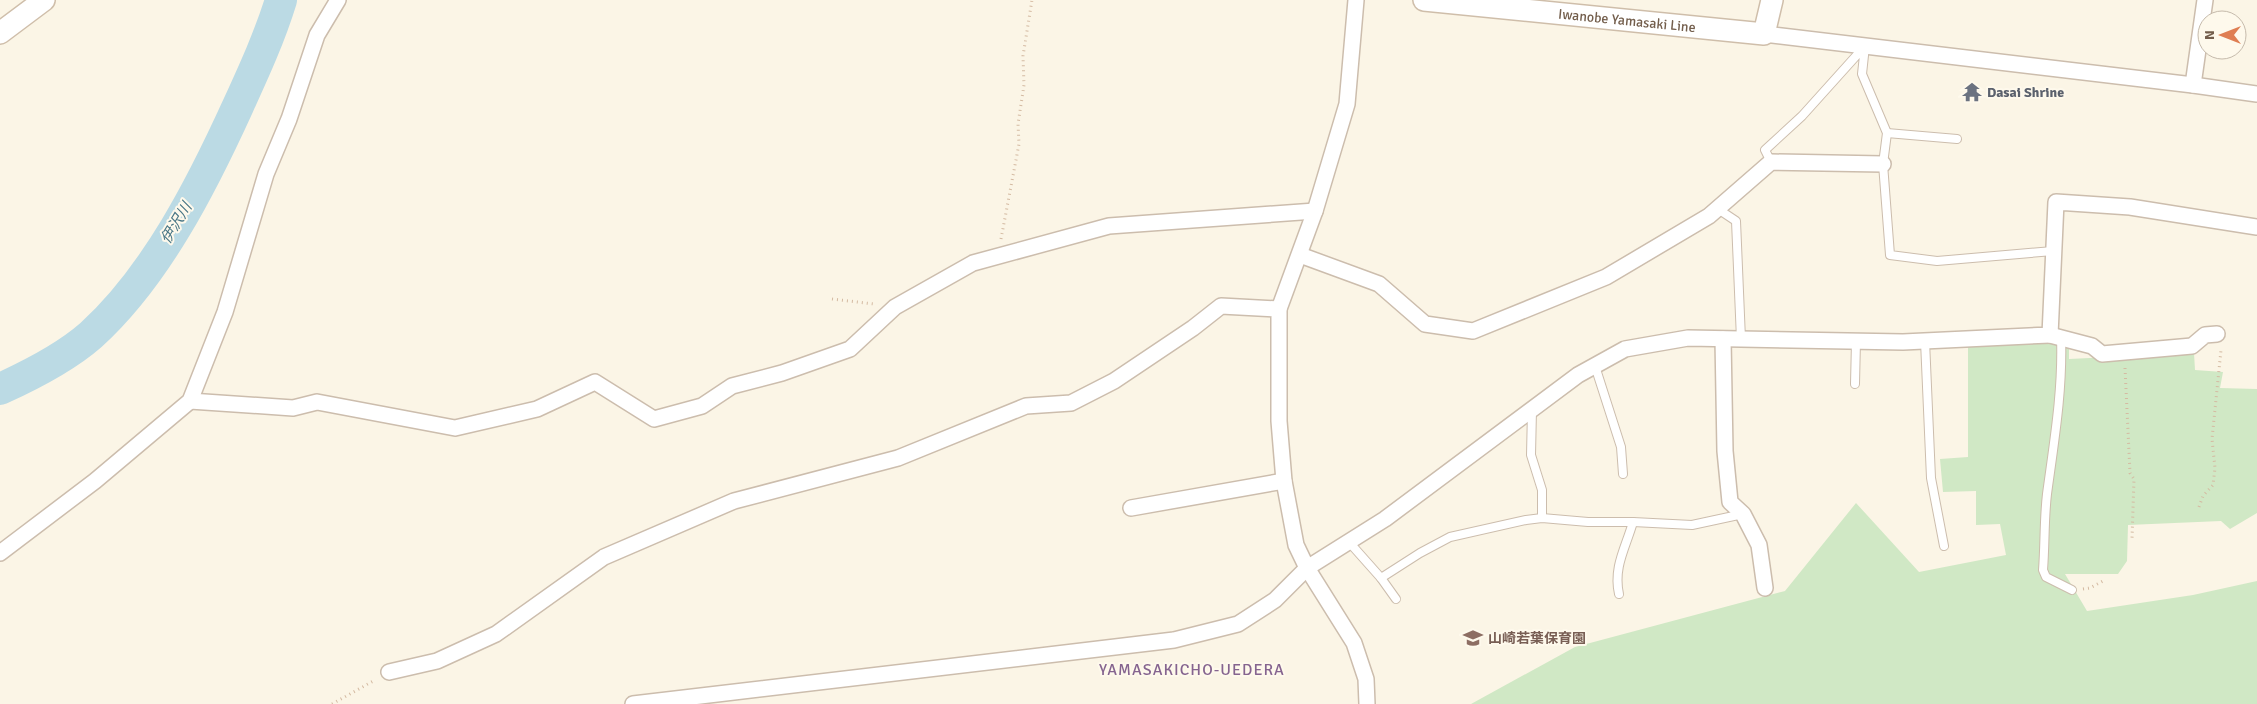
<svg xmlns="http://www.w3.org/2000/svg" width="2257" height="704" font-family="Signika,'Noto Sans JP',sans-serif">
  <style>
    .green { fill: #d0e8c5 }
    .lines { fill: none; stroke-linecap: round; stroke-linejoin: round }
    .river { stroke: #bbdae4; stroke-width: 32 }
    .service-casing { stroke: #ccbdad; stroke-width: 10 }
    .minor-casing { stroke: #ccbdad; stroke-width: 18 }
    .secondary-casing { stroke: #cfbeaa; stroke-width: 24 }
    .path { stroke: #d4baa2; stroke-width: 3; stroke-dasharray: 1 4; stroke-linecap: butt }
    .service { stroke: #fff; stroke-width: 8 }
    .minor { stroke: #fff; stroke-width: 15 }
    .secondary { stroke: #fff; stroke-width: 21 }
    .labels { text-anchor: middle; stroke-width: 4; stroke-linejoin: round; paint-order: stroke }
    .street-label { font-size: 14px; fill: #735e4c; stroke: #fef9ec }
    .worship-label { font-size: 14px; font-weight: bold; fill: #5b616d; stroke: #fef9ec; text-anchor: start }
    .education-label { font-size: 14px; font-weight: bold; fill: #785e54; stroke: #fef9ec; text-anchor: start }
    .water-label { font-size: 15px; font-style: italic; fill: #477585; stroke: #fef9ec }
    .quarter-label { font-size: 16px; letter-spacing: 1px; fill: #85648f; stroke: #fef9ec }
  </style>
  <rect width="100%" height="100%" fill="#fbf5e6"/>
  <!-- green -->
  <polygon class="green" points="2069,343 2069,359 2194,353 2195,370 2223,372 2220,388 2257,389 2257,513 2230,529 2221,521 2128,525 2127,561 2118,574 2065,574 2087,611 2193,595 2257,581 2257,704 1471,704 1575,647 1785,591 1856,503 1919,572 2006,555 2000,524 1976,525 1976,491 1943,492 1940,459 1968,457 1968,346"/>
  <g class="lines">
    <!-- river -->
    <path class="river" d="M 0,389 C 31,375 66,357 91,335 C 156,276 202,185 238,106 C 254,71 270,36 281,0"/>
    <defs>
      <g id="service">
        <polyline points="1887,133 1957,139"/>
        <polyline points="1771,162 1765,150 1802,116 1865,46 1862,74 1887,133 1883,164 1890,255 1937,261 2053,251"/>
        <polyline points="1718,209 1736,221 1741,339"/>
        <path d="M 2061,337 C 2063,390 2054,442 2047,494 C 2044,519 2045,545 2043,570 L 2046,577 L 2072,590"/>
        <polyline points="1925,341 1931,478 1944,546"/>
        <polyline points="1595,366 1621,447 1623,474"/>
        <polyline points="1855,384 1856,341"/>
        <polyline points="1532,410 1531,455 1542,490 1542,518"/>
        <polyline points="1349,542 1381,578 1396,599"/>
        <polyline points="1381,578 1420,553 1450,537 1526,520 1542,518 1588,522 1633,522 1692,525 1743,514"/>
        <path d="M 1619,594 C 1613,567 1626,547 1633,522"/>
      </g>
      <g id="minor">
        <polyline points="1356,0 1347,104 1315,211 1279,309 1279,421 1284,481 1296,545 1307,568 1354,643 1366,679 1367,704"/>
        <polyline points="1764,34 2193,85 2257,94"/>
        <polyline points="2193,85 2205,0"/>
        <polyline points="1300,255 1379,284 1425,324 1473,331 1606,277 1709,216 1771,162 1883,164"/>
        <polyline points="2050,335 2092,346 2102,354 2192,346 2205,335 2217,334"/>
        <polyline points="1723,339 1725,451 1730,502 1743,514 1759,545 1765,588"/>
        <polyline points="190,401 293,408 317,402 455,428 537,409 595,382 654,419 702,406 732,386 782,373 850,349 895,307 973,263 1109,226 1315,211"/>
        <polyline points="1131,508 1284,481"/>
        <polyline points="0,553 95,481 190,401 225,312 266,174 289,119 317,35 338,0"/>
        <polyline points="389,672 437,661 496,634 604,557 734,501 898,458 1026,406 1071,403 1114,381 1193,328 1221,306 1279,309"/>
        <polyline points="633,704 1174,640 1238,624 1275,600 1307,568 1385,519 1578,375 1625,349 1688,338 1903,342 2050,335 2056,202 2130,207 2257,227"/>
      </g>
      <g id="secondary">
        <path id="s1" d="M 1424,0 L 1764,34 L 1772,0"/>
        <polyline points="0,33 44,0"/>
      </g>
    </defs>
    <!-- service casing -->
    <use href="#service" class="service-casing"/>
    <!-- minor casing -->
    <use href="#minor" class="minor-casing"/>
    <!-- secondary casing -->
    <use href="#secondary" class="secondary-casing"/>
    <!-- path -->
    <g class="path">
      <polyline points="1001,239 1019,144 1018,124 1024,85 1023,56 1032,0"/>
      <polyline points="832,299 874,304"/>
      <polyline points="2125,368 2130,473 2134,479 2132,539"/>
      <polyline points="2199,507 2203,496 2213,485 2215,468 2212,439 2221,350"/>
      <polyline points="2083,589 2090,588 2103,581"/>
      <polyline points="332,704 375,680"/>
    </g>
    <!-- service -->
    <use href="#service" class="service"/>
    <!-- minor -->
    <use href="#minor" class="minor"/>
    <!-- secondary -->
    <use href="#secondary" class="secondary"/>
  </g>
  <!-- icons -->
  <defs>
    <symbol id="temple-bare" viewBox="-9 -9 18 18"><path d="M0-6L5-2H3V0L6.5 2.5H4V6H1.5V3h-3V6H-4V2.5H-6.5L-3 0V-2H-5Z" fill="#6b7280" stroke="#fef9ec" stroke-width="2.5" paint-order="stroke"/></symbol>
    <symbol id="school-bare" viewBox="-9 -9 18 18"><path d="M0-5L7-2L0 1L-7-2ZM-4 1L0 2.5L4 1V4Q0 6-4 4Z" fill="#8d6e63" stroke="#fef9ec" stroke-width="2.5" paint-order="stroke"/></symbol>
  </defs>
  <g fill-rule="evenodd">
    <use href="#temple-bare" x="1958" y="78" width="28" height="28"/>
    <use href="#school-bare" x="1459" y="624" width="28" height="28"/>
  </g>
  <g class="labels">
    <!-- street labels -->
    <g class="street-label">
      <text dy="5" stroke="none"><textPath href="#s1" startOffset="204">Iwanobe Yamasaki Line</textPath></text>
    </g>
    <!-- worship labels -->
    <g class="worship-label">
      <text x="1987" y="97">Dasai Shrine</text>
    </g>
    <!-- education labels -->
    <g class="education-label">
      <text x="1488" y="643">山崎若葉保育園</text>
    </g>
    <!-- water labels -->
    <g class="water-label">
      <text transform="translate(176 223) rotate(-59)" y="5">伊沢川</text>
    </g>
    <!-- quarter labels -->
    <g class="quarter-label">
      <text x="1192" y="675">YAMASAKICHO-UEDERA</text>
    </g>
  </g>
  <!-- north arrow -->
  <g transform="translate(2222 35) rotate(270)"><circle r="24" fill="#fef9ec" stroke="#c6bbac"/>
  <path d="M0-4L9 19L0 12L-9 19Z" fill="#df7e52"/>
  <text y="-8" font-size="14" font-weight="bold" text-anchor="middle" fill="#735e4c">N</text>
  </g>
</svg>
